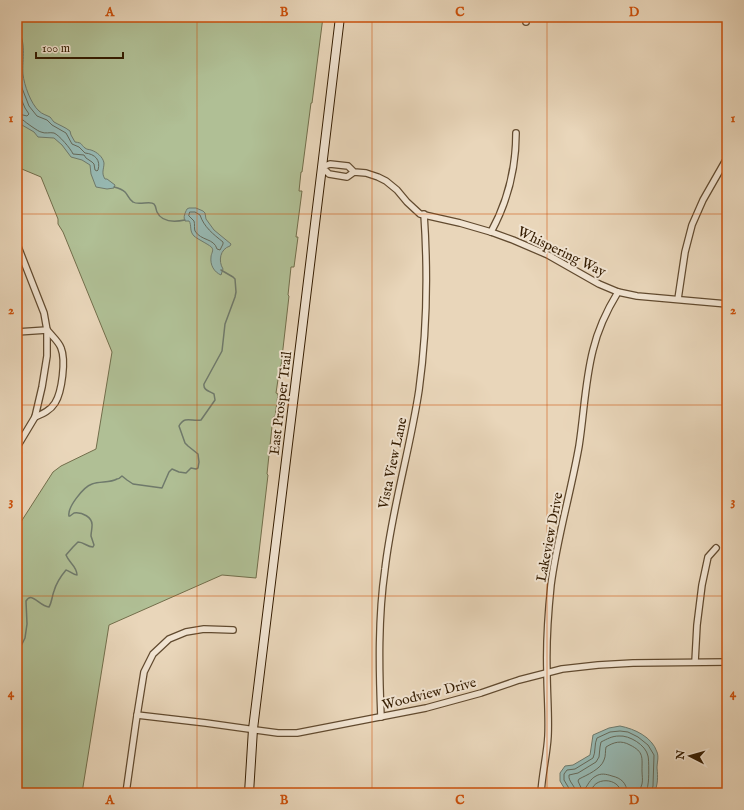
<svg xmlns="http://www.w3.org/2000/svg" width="744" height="810" font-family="'IM FELL English',serif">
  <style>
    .green { fill: #b0bf95; stroke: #726e4b }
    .water { fill: #97b9b3; stroke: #6f7a6c }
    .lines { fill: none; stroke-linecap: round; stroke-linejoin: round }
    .shore { stroke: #666a5a; stroke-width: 1 }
    .stream { stroke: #6f7a6c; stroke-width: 1.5 }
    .street-casing { stroke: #614a2f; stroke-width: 8 }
    .secondary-casing { stroke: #341c01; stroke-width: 10 }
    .street { stroke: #f1e4d2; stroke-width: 5.5 }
    .secondary { stroke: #f1e4d2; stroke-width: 8 }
    .grid { fill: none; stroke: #cd500a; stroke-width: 1; stroke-opacity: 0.55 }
    .labels { text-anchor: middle; stroke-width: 4; stroke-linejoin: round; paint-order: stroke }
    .street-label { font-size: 14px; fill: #341c01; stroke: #f1e4d2 }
    .neatline { fill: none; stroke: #cd500a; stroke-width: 1.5 }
    .grid-label { font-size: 13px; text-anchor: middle; font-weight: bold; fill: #cd500a }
  </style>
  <rect width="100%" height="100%" fill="#e9d6ba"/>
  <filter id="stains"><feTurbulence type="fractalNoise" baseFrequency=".005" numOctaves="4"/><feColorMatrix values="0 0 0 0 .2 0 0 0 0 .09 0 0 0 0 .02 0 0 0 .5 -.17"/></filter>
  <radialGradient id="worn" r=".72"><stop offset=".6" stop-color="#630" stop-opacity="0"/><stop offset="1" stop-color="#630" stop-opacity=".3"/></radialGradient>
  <!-- green -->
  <polygon class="green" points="17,17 323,17 312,103 311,103 302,172 301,172 299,191 302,191 296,237 298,237 294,267 291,267 288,295 289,296 281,366 280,366 276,393 278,394 275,417 273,417 267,474 268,475 256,578 222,575 109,625 82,793 17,793 17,528 53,472 61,466 96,449 112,352 63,232 58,224 58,219 41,177 17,167"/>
  <!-- water -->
  <g class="water">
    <path d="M 17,29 C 27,42 22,59 23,74 C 24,85 31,104 39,111 C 42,114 46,115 50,117 C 51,118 53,121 54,122 C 59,125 65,127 70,131 L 71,135 L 75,142 C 83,143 80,144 85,148 C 88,150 88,149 91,150 C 97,152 103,157 104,163 C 104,169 101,173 105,179 L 107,179 L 115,185 L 114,188 L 107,189 L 96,187 L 91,174 L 90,165 L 82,160 L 71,157 L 62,145 L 54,138 L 38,137 L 34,132 L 22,125 L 21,123 L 17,124 Z"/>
    <path d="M 189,208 L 196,208 L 203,211 L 205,213 L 206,219 L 214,230 L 231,244 L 230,246 C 220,249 218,261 223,269 L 221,275 C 214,272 210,265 211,257 C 211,254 214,250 212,248 C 212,246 197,239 194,236 C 189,231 192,225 189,221 L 185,221 C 183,217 185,213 187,209 Z"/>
    <path d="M 620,726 C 635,729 652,737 657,752 C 659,757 657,763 657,768 C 658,777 658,785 654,793 L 623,793 L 603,789 L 598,793 L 570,793 L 566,791 L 560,781 L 560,773 L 565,766 L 573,765 L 590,755 L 593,735 L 609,728 Z"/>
  </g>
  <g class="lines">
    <!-- shore -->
    <g class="shore">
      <path d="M 17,37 L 19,47 L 20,59 L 19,74 L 20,80 L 22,88 L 29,106 L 37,116 L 47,120 L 52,125 L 66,133 L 72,144 L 79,147 L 85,153 C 95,154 101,160 98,170 L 97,171 L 95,170 L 94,164 L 92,162 L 86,158 L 84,155 L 73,154 C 71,149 59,135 54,133 C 50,132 45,134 41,132 C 39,132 25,122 23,120 L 17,119"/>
      <polyline points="17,89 25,108 29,114 27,116 23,115 17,114"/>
      <path d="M 190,212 L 195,212 L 200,215 C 204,227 213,234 223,242 L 223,244 L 220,250 L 217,249 C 214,238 201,241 195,231 C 194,229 195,224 194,221 L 189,216 Z"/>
      <path d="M 571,793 L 570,790 L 564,780 L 564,774 L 567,770 L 575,769 L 593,758 C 596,752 594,744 597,738 L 610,732 L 620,731 L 628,732 L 638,737 L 648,745 L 654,755 L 653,786 L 651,793"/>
      <path d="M 576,793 C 576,786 568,782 569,775 L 578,773 L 596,762 L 599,757 L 600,747 L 601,742 C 607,739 612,736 619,736 C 629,735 646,745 648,756 C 649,759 649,781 648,784 C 648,787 646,790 646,793"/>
      <path d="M 591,793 C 592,776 620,777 621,793"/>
      <path d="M 627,793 C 627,783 621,778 612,776 C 606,774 601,773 596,776 C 590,779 588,785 584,790 L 582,790 L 578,781 L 579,779 C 587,775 601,769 604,760 C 606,756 605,751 606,747 C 614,742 621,740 630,745 C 644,752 642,757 642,771 C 642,775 643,780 642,784 C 641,787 640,789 640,793"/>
    </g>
    <!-- stream -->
    <g class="stream">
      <path d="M 114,187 C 118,188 122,189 125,192 C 128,195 129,200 133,202 C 139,206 150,200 154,204 C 156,206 156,210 157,212 C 162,223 175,222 185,220"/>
      <path d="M 17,654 L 25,638 L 27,624 L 26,601 C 32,591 39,606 49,607 C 52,602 52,596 54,591 C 56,584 61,576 66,570 C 70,571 73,575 77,575 C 77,566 69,563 66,555 L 73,547 L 78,542 C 84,542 87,547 93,547 L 94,545 C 93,542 92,539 91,536 C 91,533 92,529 92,526 C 93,517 82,512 74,513 L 70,516 L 69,516 C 67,508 83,487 92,484 C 100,481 110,483 117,479 C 119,479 121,477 122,476 L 127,480 L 133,484 L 162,488 L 169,472 L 172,469 L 179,472 L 186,473 L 191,468 L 196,469 L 198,468 L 199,462 L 198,454 L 188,446 L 185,443 L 179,426 C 185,415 192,422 201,420 L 215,400 L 214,394 C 209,391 203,390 204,384 L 222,351 L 225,324 L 235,297 L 236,292 L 235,279 L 233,277 L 221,270"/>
    </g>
    <defs>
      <g id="street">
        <polyline points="526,17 526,22"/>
        <polyline points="354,172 347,177 329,174 322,167 330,164 348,166 354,172 366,173 378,177 386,181 397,190 407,202 420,214 460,223 491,232 513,240 548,255 599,284 618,292 637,296 727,304"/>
        <path d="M 491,232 C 508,201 516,169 516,133"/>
        <polyline points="17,244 44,313 47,330 47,356 42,387 35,417 17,447"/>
        <polyline points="678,299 685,252 692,225 703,200 727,158"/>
        <polyline points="17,332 47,330"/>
        <path d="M 35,417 C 42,414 50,411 55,403 C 62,392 66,360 61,348 C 59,342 52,336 48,331"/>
        <polyline points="695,662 697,625 702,585 708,557 716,548"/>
        <polyline points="137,715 206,723 278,733 297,733 426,708 481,693 519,680 562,669 598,665 633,663 727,662"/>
        <path d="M 381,717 C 379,668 378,618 385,569 C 392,508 410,450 419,390 C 427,332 428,273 424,214"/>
        <polyline points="126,793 136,722 144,672 153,654 169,639 186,632 204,629 233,630"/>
        <path d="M 541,793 C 542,774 547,755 548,736 C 549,715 547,694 547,672 C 546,643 548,614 551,585 C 557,538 571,492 579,446 C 584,414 585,381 593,350 C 598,329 607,310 618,292"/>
      </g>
      <polyline id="secondary" points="249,793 253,729 322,167 340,17"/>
    </defs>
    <!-- street casing -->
    <use href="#street" class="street-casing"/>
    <!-- secondary casing -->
    <use href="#secondary" class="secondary-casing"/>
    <!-- street -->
    <use href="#street" class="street"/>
    <!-- secondary -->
    <use href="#secondary" class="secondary"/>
  </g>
  <!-- grid -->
  <path class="grid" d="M 197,17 L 197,793M 372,17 L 372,793M 547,17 L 547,793M 17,214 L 727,214M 17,405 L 727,405M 17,596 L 727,596"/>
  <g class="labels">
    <!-- street labels -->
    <g class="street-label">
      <text transform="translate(562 251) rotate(26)" y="5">Whispering Way</text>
      <text transform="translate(280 403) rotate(-83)" y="5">East Prosper Trail</text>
      <text transform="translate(392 463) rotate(-78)" y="5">Vista View Lane</text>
      <text transform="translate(549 537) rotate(-79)" y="5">Lakeview Drive</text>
      <text transform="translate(429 693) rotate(-14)" y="5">Woodview Drive</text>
    </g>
  </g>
  <!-- margin -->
  <rect width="744" height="810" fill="none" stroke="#e9d6ba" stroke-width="44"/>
  <!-- north arrow -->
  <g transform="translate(690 756) rotate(276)" stroke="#f1e4d2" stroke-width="3" paint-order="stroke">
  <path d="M0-3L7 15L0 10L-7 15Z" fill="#341c01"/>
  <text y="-6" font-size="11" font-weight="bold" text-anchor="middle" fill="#341c01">N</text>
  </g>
  <!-- scale -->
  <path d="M36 52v6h87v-6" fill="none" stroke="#341c01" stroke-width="2"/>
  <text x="42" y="52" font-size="12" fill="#341c01" stroke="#f1e4d2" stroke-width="3" paint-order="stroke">100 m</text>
  <rect x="22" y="22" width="700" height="766" class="neatline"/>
  <g class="grid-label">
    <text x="110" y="16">A</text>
    <text x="284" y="16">B</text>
    <text x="460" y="16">C</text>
    <text x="634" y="16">D</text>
    <text x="11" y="122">1</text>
    <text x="733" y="122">1</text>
    <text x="11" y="314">2</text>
    <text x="733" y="314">2</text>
    <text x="11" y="505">3</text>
    <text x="733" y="505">3</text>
    <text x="11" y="697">4</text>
    <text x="733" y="697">4</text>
    <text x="110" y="804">A</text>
    <text x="284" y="804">B</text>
    <text x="460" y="804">C</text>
    <text x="634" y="804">D</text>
  </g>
  <rect width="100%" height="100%" filter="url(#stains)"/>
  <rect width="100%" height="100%" fill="url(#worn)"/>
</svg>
